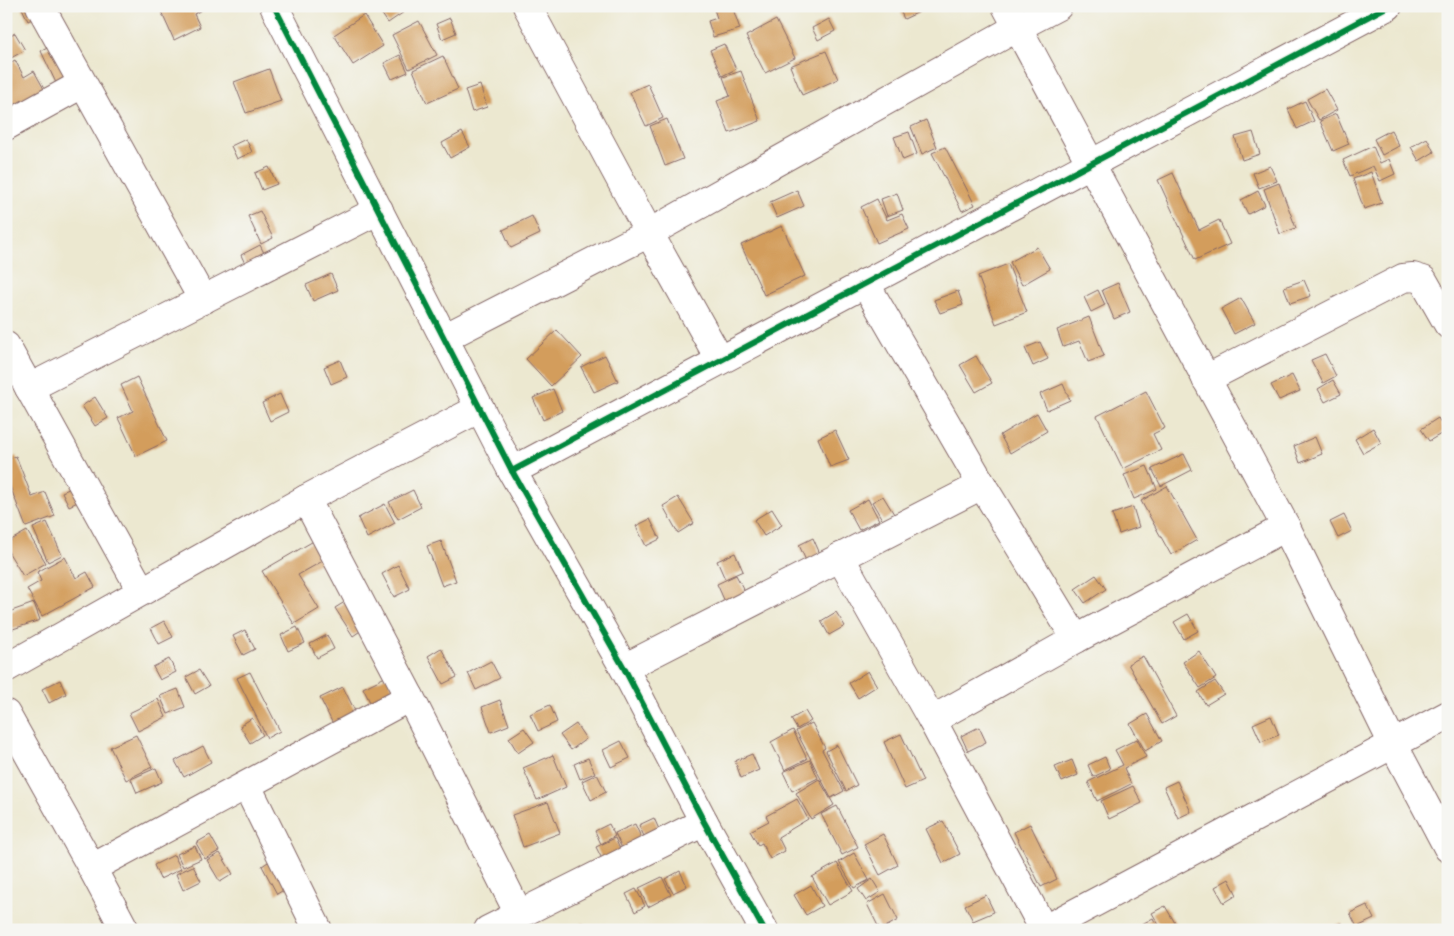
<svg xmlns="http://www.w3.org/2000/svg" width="1454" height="936" font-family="'Architects Daughter',sans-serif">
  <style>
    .building { fill: #d39d5b }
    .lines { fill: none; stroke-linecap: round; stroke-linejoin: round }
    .minor-casing { stroke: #836565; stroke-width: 30 }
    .minor { stroke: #fff; stroke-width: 28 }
    .cycleway-casing { stroke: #f6f6f2; stroke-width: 9 }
    .cycleway { stroke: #00873e; stroke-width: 6 }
  </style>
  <rect width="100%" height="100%" fill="#f6f6f2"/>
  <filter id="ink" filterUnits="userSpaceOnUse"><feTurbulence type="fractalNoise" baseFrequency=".02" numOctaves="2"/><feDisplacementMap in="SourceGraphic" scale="10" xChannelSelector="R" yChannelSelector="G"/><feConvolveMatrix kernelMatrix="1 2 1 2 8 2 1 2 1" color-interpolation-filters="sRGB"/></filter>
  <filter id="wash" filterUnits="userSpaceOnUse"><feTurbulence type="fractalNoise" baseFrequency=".0096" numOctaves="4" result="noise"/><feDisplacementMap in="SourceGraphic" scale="20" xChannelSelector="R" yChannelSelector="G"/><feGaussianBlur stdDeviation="1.12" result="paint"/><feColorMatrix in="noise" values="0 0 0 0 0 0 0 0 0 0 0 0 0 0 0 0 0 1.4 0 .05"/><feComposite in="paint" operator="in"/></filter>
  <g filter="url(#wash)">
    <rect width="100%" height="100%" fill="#ece8d0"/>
    <g id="blocks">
      <!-- building -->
      <g class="building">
        <polygon points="21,6 38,6 42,14 28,21"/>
        <polygon points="154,6 204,6 205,8 194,14 200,27 174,40 160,9 156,10"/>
        <polygon points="384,6 400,6 404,12 388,23 379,10"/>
        <polygon points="713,6 732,6 740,29 713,37 708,21 717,18"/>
        <polygon points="898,6 917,6 919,12 904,19"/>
        <polygon points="364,15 383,46 353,65 334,35"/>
        <polygon points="450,18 456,33 442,39 436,24"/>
        <polygon points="829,19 835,31 818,40 812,28"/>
        <polygon points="776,20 795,58 765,73 746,36"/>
        <polygon points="419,21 437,55 409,69 392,35"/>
        <polygon points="15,33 25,50 6,61 6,38"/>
        <polygon points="57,44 72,76 56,83 41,51"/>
        <polygon points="724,44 736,69 722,76 710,50"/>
        <polygon points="826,51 838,79 802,95 790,66"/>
        <polygon points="400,55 408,72 392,79 384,63"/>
        <polygon points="443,56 458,89 427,103 413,70"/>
        <polygon points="15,60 24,77 34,71 44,89 6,110 6,65"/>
        <polygon points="269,69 281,101 246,113 234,82"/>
        <polygon points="741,71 760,121 729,133 717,101 730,96 723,77"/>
        <polygon points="648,84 663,118 646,126 630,92"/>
        <polygon points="480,85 487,107 472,112 465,90"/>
        <polygon points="1325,89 1337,110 1319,120 1307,99"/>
        <polygon points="1305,101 1314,121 1297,129 1288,109"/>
        <polygon points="1336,114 1349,144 1333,151 1320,121"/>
        <polygon points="667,119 683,159 665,166 650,126"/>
        <polygon points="926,120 937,147 922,154 911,127"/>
        <polygon points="1391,130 1399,146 1382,155 1374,139"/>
        <polygon points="462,132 470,147 450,158 442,143"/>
        <polygon points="909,132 917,154 903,160 894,137"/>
        <polygon points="1253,132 1260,154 1242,160 1235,137"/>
        <polygon points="1427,138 1434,152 1419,161 1411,147"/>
        <polygon points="246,139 252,152 237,159 231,146"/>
        <polygon points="1373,146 1380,163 1389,159 1395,174 1380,181 1373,166 1350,176 1343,160"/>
        <polygon points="945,147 975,205 962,211 932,153"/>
        <polygon points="1270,166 1277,181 1259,188 1253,173"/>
        <polygon points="269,167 277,184 262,190 255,173"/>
        <polygon points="1371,172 1382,203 1364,209 1353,179"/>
        <polygon points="1173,173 1199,230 1219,220 1230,244 1195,260 1158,180"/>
        <polygon points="1279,183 1296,228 1280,234 1264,189"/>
        <polygon points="797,190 804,206 777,218 770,202"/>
        <polygon points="1258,191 1265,205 1248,214 1241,200"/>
        <polygon points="897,193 903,210 887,216 881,199"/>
        <polygon points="1448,197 1448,208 1443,200"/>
        <polygon points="877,199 887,220 902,214 909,229 877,243 861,207"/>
        <polygon points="260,211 273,238 261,244 248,216"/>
        <polygon points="532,216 540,234 511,248 503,230"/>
        <polygon points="782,226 805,276 764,295 741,245"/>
        <polygon points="260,245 268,261 248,270 241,255"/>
        <polygon points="1037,247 1050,269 1022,285 1010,262"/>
        <polygon points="1008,264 1027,312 996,324 978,276"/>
        <polygon points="331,274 338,290 313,301 306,285"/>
        <polygon points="1304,280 1311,296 1290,303 1284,287"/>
        <polygon points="1118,283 1130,312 1114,319 1102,290"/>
        <polygon points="1098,290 1105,305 1091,312 1084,297"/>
        <polygon points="958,291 963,305 940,313 934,300"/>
        <polygon points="1241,298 1255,323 1234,334 1221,309"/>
        <polygon points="1089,317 1104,356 1088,362 1079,341 1063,347 1057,330"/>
        <polygon points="557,330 582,357 551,386 526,359"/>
        <polygon points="1040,342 1048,359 1033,366 1025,348"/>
        <polygon points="1325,354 1336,376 1323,383 1311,360"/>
        <polygon points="605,355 618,381 594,392 581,367"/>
        <polygon points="976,356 992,383 976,392 960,365"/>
        <polygon points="340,360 347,377 331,384 324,367"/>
        <polygon points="1292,375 1300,391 1279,400 1271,385"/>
        <polygon points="137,377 167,441 136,456 118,418 133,411 121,385"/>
        <polygon points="1333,380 1341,394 1325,402 1318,389"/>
        <polygon points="1063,384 1070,400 1047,410 1040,394"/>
        <polygon points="553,389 562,411 543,420 533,398"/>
        <polygon points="1146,391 1165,428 1153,434 1161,450 1123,469 1097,416"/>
        <polygon points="280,394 288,412 270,421 262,403"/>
        <polygon points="95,397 108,418 95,426 82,406"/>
        <polygon points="1037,413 1047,431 1010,453 1000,435"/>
        <polygon points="1438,418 1446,431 1429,441 1421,429"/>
        <polygon points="1373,428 1381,443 1363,453 1355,439"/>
        <polygon points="835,430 849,460 830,467 818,438"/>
        <polygon points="1315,437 1322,454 1300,463 1294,446"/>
        <polygon points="1184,454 1192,470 1161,486 1152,469"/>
        <polygon points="16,456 32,497 45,492 55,516 26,527 6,476 6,460"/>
        <polygon points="1147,466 1157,489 1134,499 1124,475"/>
        <polygon points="78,485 84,499 69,506 62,492"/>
        <polygon points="1167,486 1197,540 1171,555 1141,501"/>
        <polygon points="413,490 421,507 398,519 389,502"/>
        <polygon points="883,496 894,514 883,521 872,502"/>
        <polygon points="678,497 694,523 678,533 663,506"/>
        <polygon points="868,499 879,520 859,530 848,510"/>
        <polygon points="385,504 395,523 367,538 358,518"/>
        <polygon points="1133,507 1139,527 1119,534 1112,514"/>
        <polygon points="772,509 782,525 764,536 754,520"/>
        <polygon points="1344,515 1352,531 1338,538 1330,522"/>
        <polygon points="650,519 660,539 646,546 636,526"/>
        <polygon points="47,522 62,555 48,562 33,528"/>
        <polygon points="27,531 46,563 23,576 6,548 6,543"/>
        <polygon points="813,538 821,556 807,563 799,545"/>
        <polygon points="317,539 328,558 298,575 319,609 294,624 262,571"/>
        <polygon points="441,541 456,581 442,586 427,546"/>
        <polygon points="735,553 743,571 725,579 717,561"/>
        <polygon points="65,557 76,578 87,572 95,587 42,616 27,589 41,581 37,572"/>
        <polygon points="398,565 410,589 394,597 382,574"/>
        <polygon points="736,575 746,594 726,604 717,584"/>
        <polygon points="1096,575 1106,589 1085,603 1075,589"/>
        <polygon points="348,600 366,627 353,636 335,608"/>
        <polygon points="34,603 40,620 10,630 6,619 6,613"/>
        <polygon points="836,612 845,626 829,635 821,621"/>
        <polygon points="1188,614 1198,631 1184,639 1174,622"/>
        <polygon points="164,621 173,637 159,644 151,628"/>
        <polygon points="297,627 305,643 288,651 281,635"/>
        <polygon points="245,630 255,649 243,655 233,636"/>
        <polygon points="327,635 334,649 317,658 310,644"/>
        <polygon points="441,648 457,677 443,684 428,656"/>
        <polygon points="1199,651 1216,678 1200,688 1183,662"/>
        <polygon points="1143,656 1176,716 1162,724 1128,664"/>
        <polygon points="169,659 176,672 160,680 153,667"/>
        <polygon points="491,661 500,678 476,690 468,673"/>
        <polygon points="199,670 209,686 195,694 186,677"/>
        <polygon points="868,671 877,686 858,698 849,683"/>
        <polygon points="250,672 280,731 267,738 237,678"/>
        <polygon points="387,676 394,690 370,702 363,688"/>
        <polygon points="60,680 66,694 49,703 42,689"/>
        <polygon points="1215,681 1224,694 1206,705 1198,692"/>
        <polygon points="343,687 356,713 333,724 320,698"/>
        <polygon points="178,689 185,707 168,714 160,696"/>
        <polygon points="158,699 166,717 138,731 129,713"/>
        <polygon points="500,700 509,725 491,732 482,707"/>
        <polygon points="550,705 557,722 538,731 530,714"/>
        <polygon points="805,711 811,721 797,729 791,719"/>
        <polygon points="1147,714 1162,741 1145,751 1130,724"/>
        <polygon points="1271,716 1279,735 1261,742 1253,724"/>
        <polygon points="252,718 263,735 250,743 240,726"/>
        <polygon points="812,723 825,748 822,750 844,791 831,798 796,731"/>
        <polygon points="576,724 586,739 571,750 560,735"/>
        <polygon points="979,727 986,742 968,751 961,736"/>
        <polygon points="524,728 534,742 518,753 509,738"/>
        <polygon points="793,730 807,759 785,770 771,742"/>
        <polygon points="901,734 923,781 905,789 884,742"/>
        <polygon points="136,735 152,767 126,780 110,747"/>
        <polygon points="1137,739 1146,757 1124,768 1131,784 1097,801 1088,782 1123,765 1115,750"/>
        <polygon points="621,741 630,758 611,767 603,750"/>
        <polygon points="837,745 857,785 846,791 826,751"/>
        <polygon points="203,746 211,762 184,777 175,761"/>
        <polygon points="752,754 759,770 741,778 735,761"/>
        <polygon points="553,755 566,787 537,800 523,768"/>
        <polygon points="1105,757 1110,769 1093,777 1088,765"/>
        <polygon points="588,758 595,773 580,779 574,764"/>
        <polygon points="810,760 818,778 792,791 783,772"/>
        <polygon points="1072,760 1078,775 1062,782 1055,767"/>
        <polygon points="156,768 162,782 137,793 131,779"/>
        <polygon points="597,774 606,792 591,800 582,781"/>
        <polygon points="819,779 834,805 811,819 796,793"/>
        <polygon points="1177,781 1191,812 1178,818 1164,787"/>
        <polygon points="1133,786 1142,803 1109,819 1101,801"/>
        <polygon points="797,799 808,819 778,837 785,851 770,859 762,843 758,845 750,831 769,821 766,816"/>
        <polygon points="548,802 560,833 523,847 512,815"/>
        <polygon points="837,806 858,847 842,855 821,814"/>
        <polygon points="654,818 661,834 646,841 639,825"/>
        <polygon points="943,821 960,854 943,863 926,829"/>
        <polygon points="609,824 615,836 601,844 595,831"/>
        <polygon points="635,824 645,846 625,855 615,833"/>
        <polygon points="1030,824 1057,879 1041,887 1014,832"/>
        <polygon points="883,834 898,865 880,875 864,844"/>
        <polygon points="210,835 219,851 205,859 196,843"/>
        <polygon points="615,838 623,856 605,865 596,847"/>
        <polygon points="195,846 201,859 183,867 177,854"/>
        <polygon points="220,853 233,874 220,882 207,860"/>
        <polygon points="854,853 869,880 854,888 839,862"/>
        <polygon points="174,855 181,869 160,879 154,865"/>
        <polygon points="274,858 290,886 277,894 262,866"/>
        <polygon points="837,863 853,891 828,905 812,877"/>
        <polygon points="193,866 201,881 183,890 176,874"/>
        <polygon points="680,871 687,886 673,893 665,879"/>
        <polygon points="662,877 671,895 648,907 639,888"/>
        <polygon points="872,879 880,892 866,901 858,889"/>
        <polygon points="1229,879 1237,895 1224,903 1215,887"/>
        <polygon points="811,885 822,906 806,915 794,895"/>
        <polygon points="636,889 645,906 635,912 626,894"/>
        <polygon points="885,894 898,920 880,930 867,904"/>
        <polygon points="986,895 994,912 973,921 965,905"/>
        <polygon points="1367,905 1374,919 1357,927 1350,913"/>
        <polygon points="1165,906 1178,928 1175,930 1162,930 1152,913"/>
        <polygon points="1153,918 1159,930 1136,930 1135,928"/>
        <polygon points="583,923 587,930 570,930"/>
        <polygon points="1341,923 1344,930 1325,930"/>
        <polygon points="1287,924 1290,930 1277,930"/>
      </g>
    </g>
  </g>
  <g filter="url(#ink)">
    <use href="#blocks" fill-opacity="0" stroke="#836565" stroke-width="1"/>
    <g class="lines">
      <defs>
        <g id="minor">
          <polyline points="40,6 203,300"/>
          <polyline points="274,6 512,471 624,668 704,822 764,930"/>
          <polyline points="527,6 649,233 720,360"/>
          <polyline points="1006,6 1286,527 1393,744 1448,848"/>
          <polyline points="6,126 82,84"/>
          <polyline points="865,283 982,485 1076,639"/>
          <polyline points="444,338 649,233 1018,27 1058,6"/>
          <polyline points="6,346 141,590"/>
          <polyline points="1206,379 1403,278 1413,277 1423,280 1448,324"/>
          <polyline points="29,388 379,210"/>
          <polyline points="512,471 1388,6"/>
          <polyline points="306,499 410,697 519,914"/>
          <polyline points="840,557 932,720 1044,930"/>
          <polyline points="6,668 306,499 480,408"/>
          <polyline points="624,668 982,485"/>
          <polyline points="6,714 92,868 125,930"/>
          <polyline points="932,720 1076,639 1286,527"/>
          <polyline points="247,786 318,930"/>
          <polyline points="92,868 410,697"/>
          <polyline points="488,930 704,822"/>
          <polyline points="1043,930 1448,715"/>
        </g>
      </defs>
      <!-- minor casing -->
      <use href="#minor" class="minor-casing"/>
      <!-- minor -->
      <use href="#minor" class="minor"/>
      <defs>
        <g id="cycleway">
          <polyline points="274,6 512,471 624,668 704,822 764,930"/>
          <polyline points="512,471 1388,6"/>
        </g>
      </defs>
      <!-- cycleway casing -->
      <use href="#cycleway" class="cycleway-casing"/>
      <!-- cycleway -->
      <use href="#cycleway" class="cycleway"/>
    </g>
  </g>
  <!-- margin -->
  <rect width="1454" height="936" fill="none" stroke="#f6f6f2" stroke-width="25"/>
</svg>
